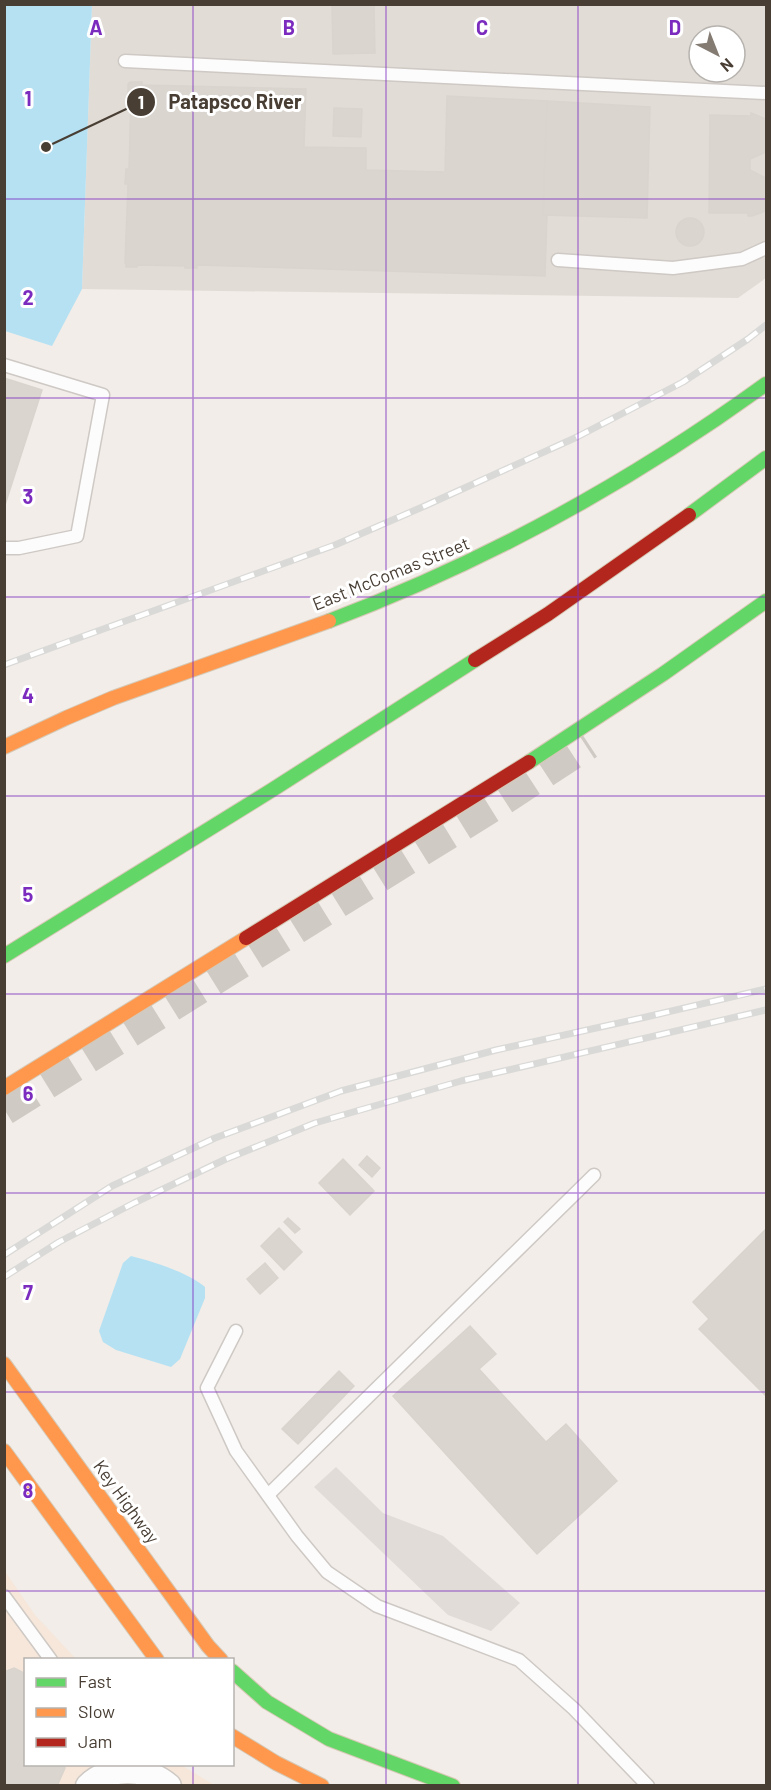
<svg xmlns="http://www.w3.org/2000/svg" width="771" height="1790" font-family="Barlow,sans-serif">
  <style>
    .commercial { fill: #f6e7da }
    .industrial { fill: #e2dcd6; fill-rule: evenodd }
    .parking { fill: #e1dcd8 }
    .water { fill: #b5e1f3 }
    .building { fill: #dad5cf; stroke: #dad4ce; stroke-width: 1.5 }
    .lines { fill: none; stroke-linecap: round; stroke-linejoin: round }
    .primary-tunnel { stroke: #d0cac4; stroke-width: 33; stroke-dasharray: 33 16; stroke-linecap: butt }
    .lane-casing { stroke: #cec9c4; stroke-width: 15 }
    .street-casing { stroke: #cec9c4; stroke-width: 27 }
    .fast-casing { stroke: #d6c8b4; stroke-width: 16 }
    .slow-casing { stroke: #d6c8b4; stroke-width: 16 }
    .jam-casing { stroke: #d6c8b4; stroke-width: 16 }
    .lane { stroke: #fdfcfc; stroke-width: 12 }
    .street { stroke: #fdfcfc; stroke-width: 24 }
    .fast { stroke: #63d668; stroke-width: 14 }
    .slow { stroke: #ff974d; stroke-width: 14 }
    .jam { stroke: #b3261e; stroke-width: 14 }
    .rail-casing { stroke: #d9d9d8; stroke-width: 7 }
    .rail { stroke: #fff; stroke-width: 4.5; stroke-dasharray: 14; stroke-linecap: butt }
    .grid { fill: none; stroke: #7b2cbf; stroke-width: 1.5; stroke-opacity: 0.55 }
    .labels { text-anchor: middle; stroke-width: 6; stroke-linejoin: round; paint-order: stroke }
    .street-label { font-size: 18px; fill: #483e34; stroke: #fff }
    .grid-label { font-size: 20px; text-anchor: middle; font-weight: bold; fill: #7b2cbf; stroke: #fff; stroke-width: 6; stroke-linejoin: round; paint-order: stroke }
    .leader { fill: none; stroke: #483e34; stroke-width: 2 }
    .callout-dot { fill: #483e34; stroke: #fff; stroke-width: 2 }
    .mark-label { font-size: 18px; text-anchor: middle; font-weight: bold; fill: #fff }
    .callout-label { font-size: 20px; text-anchor: middle; font-weight: bold; fill: #483e34; stroke: #fff; stroke-width: 6; stroke-linejoin: round; paint-order: stroke }
  </style>
  <rect width="100%" height="100%" fill="#f2ede8"/>
  <!-- commercial -->
  <polygon class="commercial" points="4,1570 35,1615 76,1659 26,1660 26,1764 181,1765 214,1785 5,1785"/>
  <!-- industrial -->
  <path class="industrial" d="M 92,5 L 766,5 L 766,278 L 738,298 L 82,289 ZM 699,36 L 735,36 L 735,72 L 699,72 Z"/>
  <!-- parking -->
  <polygon class="parking" points="336,1467 383,1513 443,1536 520,1603 491,1631 448,1615 314,1487"/>
  <!-- water -->
  <g class="water">
    <polygon points="5,4 92,5 82,289 52,346 5,331"/>
    <path d="M 131,1256 C 154,1262 187,1272 205,1287 L 205,1298 L 180,1359 L 171,1367 L 116,1350 L 103,1342 L 99,1331 L 123,1263 Z"/>
  </g>
  <!-- building -->
  <g class="building">
    <polygon points="332,4 374,4 375,53 333,54"/>
    <polygon points="130,82 142,82 142,85 306,89 304,147 366,148 366,170 445,172 447,96 547,101 543,215 547,215 545,276 197,265 197,268 185,268 185,266 137,265 137,267 126,267 126,264 125,263 128,184 125,184 126,169 129,169 131,98 128,97 128,84"/>
    <polygon points="547,101 650,107 647,218 543,215"/>
    <polygon points="334,108 362,109 361,137 333,136"/>
    <polygon points="751,113 766,119 766,152 750,159 750,170 766,178 766,211 752,216 748,216 748,213 709,213 710,115 751,116"/>
    <circle cx="690" cy="232" r="14"/>
    <polygon points="4,378 42,390 4,508"/>
    <polygon points="367,1156 380,1168 372,1177 359,1165"/>
    <polygon points="343,1159 374,1191 350,1215 319,1183"/>
    <polygon points="288,1218 300,1229 295,1233 284,1222"/>
    <polygon points="279,1228 302,1252 284,1270 261,1246"/>
    <polygon points="766,1229 766,1396 699,1329 709,1319 693,1302"/>
    <polygon points="265,1263 278,1278 260,1294 247,1279"/>
    <polygon points="470,1326 496,1354 479,1369 546,1442 566,1424 617,1481 537,1554 393,1396"/>
    <polygon points="339,1371 354,1386 298,1444 282,1429"/>
    <polygon points="14,1668 26,1674 26,1764 64,1764 65,1768 57,1786 4,1786 4,1672"/>
  </g>
  <g class="lines">
    <!-- primary-tunnel -->
    <polyline class="primary-tunnel" points="4,1109 493,805 588,743"/>
    <defs>
      <g id="lane">
        <polyline points="125,61 766,93"/>
        <polyline points="558,260 673,268 742,259 766,248"/>
        <polyline points="4,365 103,395 77,536 19,548 4,548"/>
        <polyline points="236,1331 207,1388 236,1451 297,1536 327,1572 377,1606 519,1660 574,1709 648,1786"/>
        <polyline points="268,1495 594,1175"/>
        <polyline points="4,1596 51,1660"/>
      </g>
      <path id="street" d="M 88,1786 C 108,1766 148,1767 169,1786"/>
      <g id="fast">
        <polyline points="689,515 766,458"/>
        <path d="M 329,621 C 485,562 631,482 766,384"/>
        <polyline points="529,762 663,674 766,601"/>
        <polyline points="4,956 272,790 475,660"/>
        <polyline points="232,1671 267,1702 329,1739 453,1786"/>
      </g>
      <g id="slow">
        <polyline points="4,747 66,718 113,698 329,621"/>
        <polyline points="4,1088 246,938"/>
        <polyline points="4,1364 208,1646 221,1660"/>
        <polyline points="4,1451 157,1660"/>
        <polyline points="232,1736 276,1763 322,1786"/>
      </g>
      <g id="jam">
        <polyline points="475,660 548,614 689,515"/>
        <polyline points="246,938 529,762"/>
      </g>
    </defs>
    <!-- lane casing -->
    <use href="#lane" class="lane-casing"/>
    <!-- street casing -->
    <use href="#street" class="street-casing"/>
    <!-- fast casing -->
    <use href="#fast" class="fast-casing"/>
    <!-- slow casing -->
    <use href="#slow" class="slow-casing"/>
    <!-- jam casing -->
    <use href="#jam" class="jam-casing"/>
    <!-- lane -->
    <use href="#lane" class="lane"/>
    <!-- street -->
    <use href="#street" class="street"/>
    <!-- fast -->
    <use href="#fast" class="fast"/>
    <!-- slow -->
    <use href="#slow" class="slow"/>
    <!-- jam -->
    <use href="#jam" class="jam"/>
    <defs>
      <g id="rail">
        <polyline points="4,665 335,545 427,505 577,437 683,382 748,339 766,325"/>
        <polyline points="4,1255 112,1186 215,1138 341,1091 496,1050 646,1017 766,989"/>
        <polyline points="4,1277 59,1242 134,1203 226,1159 315,1123 461,1081 766,1010"/>
      </g>
    </defs>
    <!-- rail casing -->
    <use href="#rail" class="rail-casing"/>
    <!-- rail -->
    <use href="#rail" class="rail"/>
  </g>
  <!-- grid -->
  <path class="grid" d="M 193,4 L 193,1660M 386,4 L 386,1786M 578,4 L 578,1786M 4,199 L 766,199M 4,398 L 766,398M 4,597 L 766,597M 4,796 L 766,796M 4,994 L 766,994M 4,1193 L 766,1193M 4,1392 L 766,1392M 4,1591 L 766,1591M 193,1764 L 193,1786"/>
  <g class="labels">
    <!-- street labels -->
    <g class="street-label">
      <text transform="translate(391 574) rotate(-22)" y="6">East McComas Street</text>
      <text transform="translate(126 1502) rotate(54)" y="6">Key Highway</text>
    </g>
  </g>
  <g class="grid-label">
    <text x="96" y="35">A</text>
    <text x="289" y="35">B</text>
    <text x="482" y="35">C</text>
    <text x="675" y="35">D</text>
    <text x="28" y="106">1</text>
    <text x="28" y="305">2</text>
    <text x="28" y="504">3</text>
    <text x="28" y="703">4</text>
    <text x="28" y="902">5</text>
    <text x="28" y="1101">6</text>
    <text x="28" y="1300">7</text>
    <text x="28" y="1498">8</text>
  </g>
  <!-- callouts -->
  <path class="leader" d="M46 147L141 102"/>
  <g class="callout-dot">
    <circle cx="46" cy="147" r="6"/>
    <circle cx="141" cy="102" r="15"/>
  </g>
  <g class="mark-label">
    <text x="141" y="109">1</text>
  </g>
  <g class="callout-label">
    <text x="235" y="109">Patapsco River</text>
  </g>
  <!-- border -->
  <rect width="771" height="1790" fill="none" stroke="#483e34" stroke-width="12"/>
  <!-- legend -->
  <rect x="24" y="1658" width="210" height="108" fill="#ffffff" stroke="#b6b2ae" stroke-width="1.5"/>
  <rect x="36" y="1678" width="30" height="9" fill="#63d668" stroke="#b6b2ae" stroke-width="1.5"/>
  <text x="78" y="1688" font-size="18" fill="#483e34">Fast</text>
  <rect x="36" y="1708" width="30" height="9" fill="#ff974d" stroke="#b6b2ae" stroke-width="1.5"/>
  <text x="78" y="1718" font-size="18" fill="#483e34">Slow</text>
  <rect x="36" y="1738" width="30" height="9" fill="#b3261e" stroke="#b6b2ae" stroke-width="1.5"/>
  <text x="78" y="1748" font-size="18" fill="#483e34">Jam</text>
  <!-- north arrow -->
  <g transform="translate(717 54) rotate(138)"><circle r="28" fill="#ffffff" stroke="#b6b2ae" stroke-width="1.5"/>
  <path d="M0-4.5L10 22L0 15L-10 22Z" fill="#847b73"/>
  <text y="-9" font-size="16" font-weight="bold" text-anchor="middle" fill="#483e34">N</text>
  </g>
</svg>
